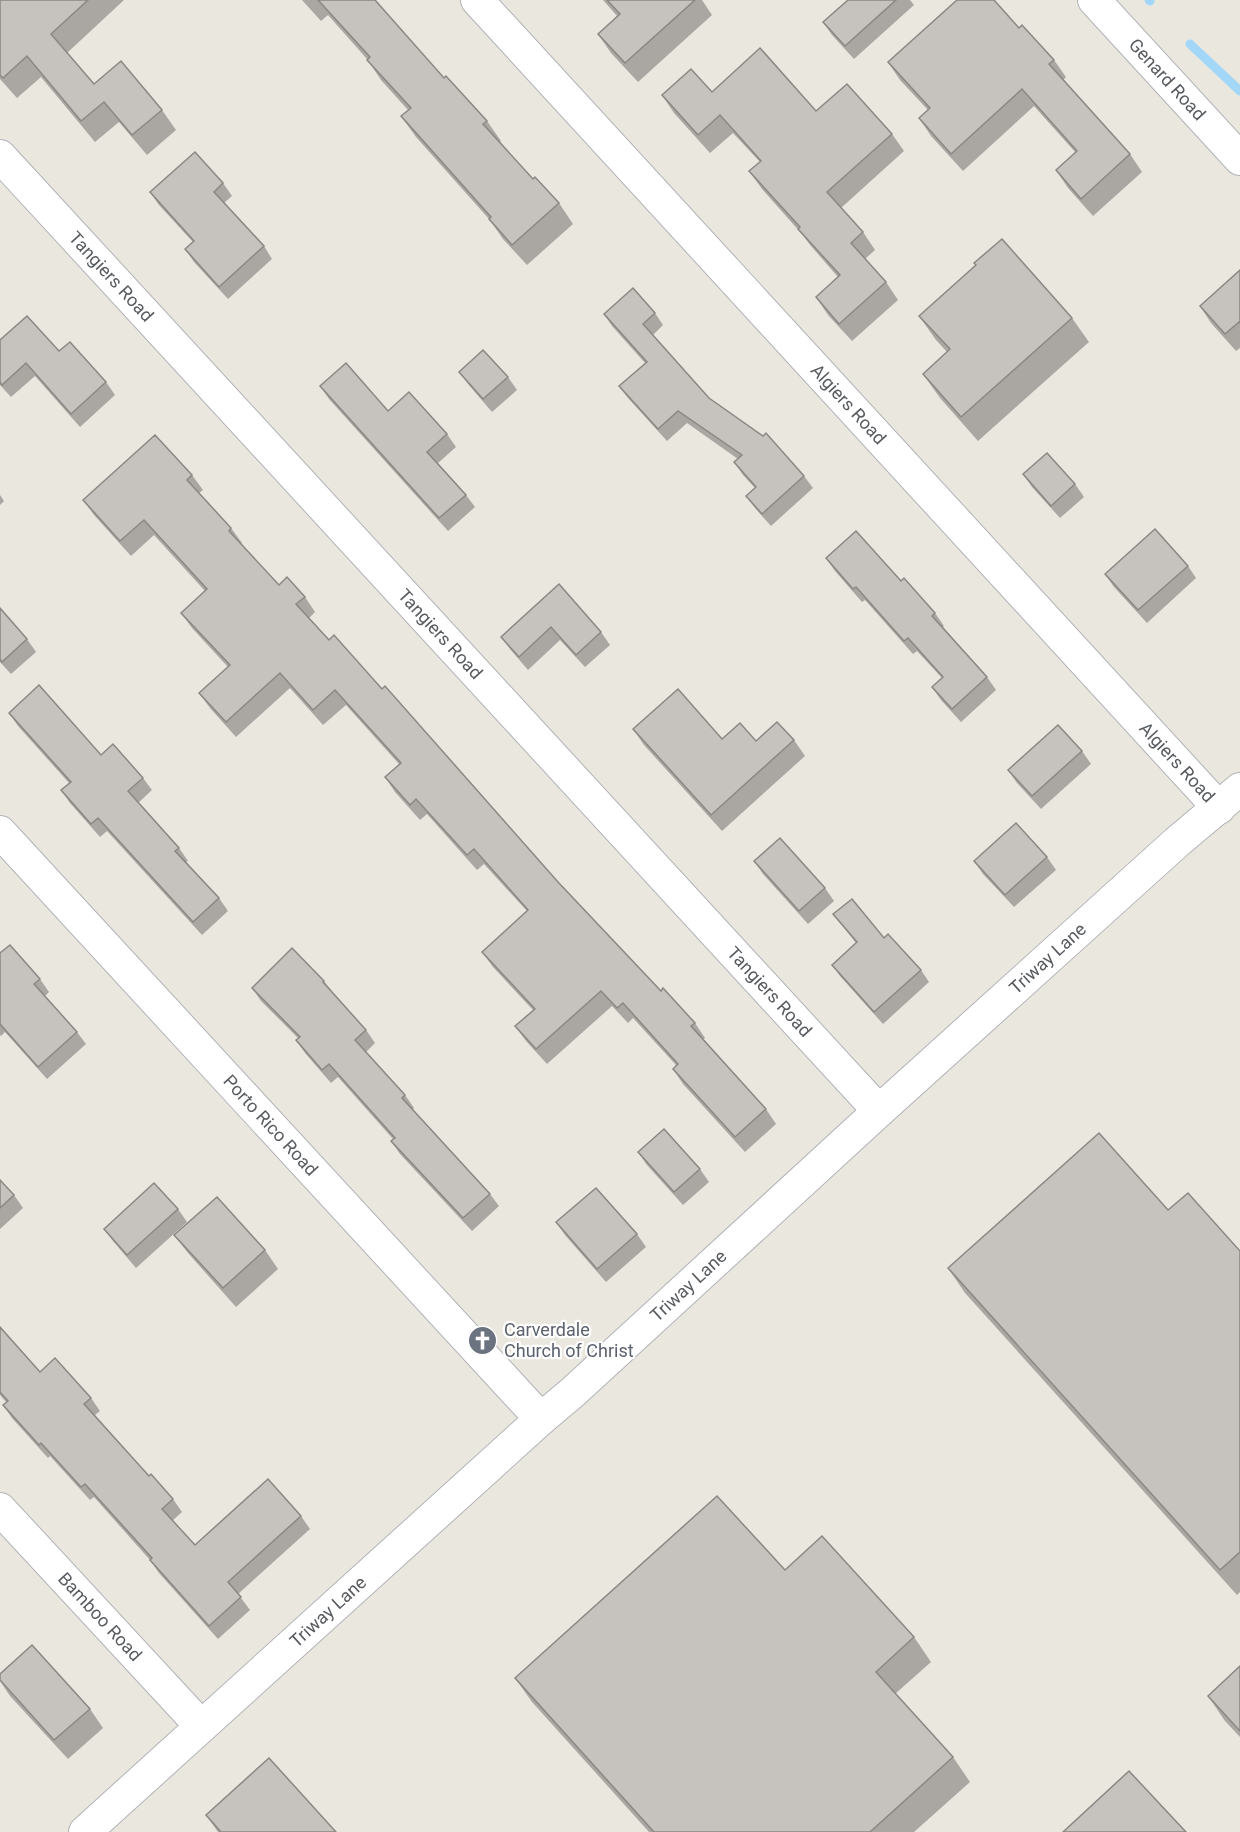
<svg xmlns="http://www.w3.org/2000/svg" width="1240" height="1832" font-family="Roboto,sans-serif">
  <style>
    .lines { fill: none; stroke-linecap: round; stroke-linejoin: round }
    .stream { stroke: #a2d7f8; stroke-width: 9 }
    .minor-casing { stroke: #b0b3b7; stroke-width: 34 }
    .minor { stroke: #fff; stroke-width: 32 }
    .wall { fill: #aaa7a3 }
    .building { fill: #c6c2bd; stroke: #8b8884; stroke-width: 1.5 }
    .labels { text-anchor: middle; stroke-width: 4.5; stroke-linejoin: round; paint-order: stroke }
    .street-label { font-size: 18px; fill: #585c60; stroke: #fff }
    .worship-label { font-size: 18px; fill: #5b616d; stroke: #fff; text-anchor: start }
  </style>
  <rect width="100%" height="100%" fill="#eae7df"/>
  <g class="lines">
    <!-- stream -->
    <g class="stream">
      <polyline points="1149,0 1150,1"/>
      <polyline points="1190,44 1240,91"/>
    </g>
    <defs>
      <g id="minor">
        <path id="s1" d="M 477,0 L 1219,808"/>
        <path id="s2" d="M 1094,0 L 1240,159"/>
        <path id="s3" d="M 0,156 L 879,1111"/>
        <path id="s4" d="M 0,832 L 541,1419"/>
        <path id="s5" d="M 0,1509 L 201,1726"/>
        <path id="s6" d="M 85,1832 L 541,1419 L 573,1392 L 879,1111 L 1177,842 L 1240,789"/>
      </g>
    </defs>
    <!-- minor casing -->
    <use href="#minor" class="minor-casing"/>
    <!-- minor -->
    <use href="#minor" class="minor"/>
  </g>
  <!-- wall -->
  <g class="wall">
    <polygon points="0,0 124,0 67,53 94,84 162,110 176,130 147,155 119,122 95,142 41,77 17,98 0,79"/>
    <polygon points="302,0 375,0 444,78 487,121 501,141 500,142 533,179 559,203 573,224 527,265 503,239 489,219 416,137 401,116 408,110 381,80 367,59 328,15 321,21"/>
    <polygon points="603,0 702,0 712,15 638,82 611,53 598,34 617,16"/>
    <polygon points="848,0 910,0 914,5 854,59 832,35 823,22"/>
    <polygon points="1019,28 1054,60 1066,77 1063,80 1130,154 1142,172 1093,216 1068,188 1056,170 1076,153 1034,106 963,171 931,136 919,118 928,110 900,80 888,62"/>
    <polygon points="712,92 816,111 892,134 904,151 841,208 863,232 875,250 865,259 886,282 898,300 852,341 828,315 816,297 838,277 811,246 801,233 762,189 749,171 760,162 733,133 710,153 674,113 662,95"/>
    <polygon points="223,183 232,196 224,203 264,246 272,259 228,299 194,262 185,249 193,242 159,205 150,192"/>
    <polygon points="1240,270 1240,348 1236,351 1211,323 1200,306"/>
    <polygon points="655,313 663,325 653,335 709,398 804,476 813,488 771,526 755,508 746,496 755,488 743,475 734,462 738,459 687,423 667,441 628,398 619,386 645,363 612,326 604,314"/>
    <polygon points="919,316 1072,318 1089,342 978,441 940,398 923,374 947,352 936,340"/>
    <polygon points="0,340 59,351 106,382 115,395 80,427 35,376 11,397 0,385"/>
    <polygon points="459,372 508,377 517,390 492,412 468,384"/>
    <polygon points="320,386 388,411 447,434 456,447 438,463 466,495 475,507 448,531 329,399"/>
    <polygon points="1023,474 1075,484 1084,497 1060,518 1032,487"/>
    <polygon points="192,475 203,490 199,493 231,528 242,543 241,544 279,585 305,597 315,612 309,618 661,991 695,1023 705,1038 703,1040 766,1109 776,1124 745,1152 683,1084 673,1069 676,1065 633,1018 628,1023 612,1006 547,1064 526,1041 515,1026 533,1010 493,967 482,952 527,911 484,864 477,870 427,814 420,820 395,792 385,777 399,764 346,705 323,725 290,688 236,737 210,708 199,693 228,667 192,628 181,613 205,591 154,535 131,556 94,515 83,500"/>
    <polygon points="0,495 4,501 0,505"/>
    <polygon points="826,558 901,581 935,613 944,626 943,627 987,677 996,690 961,722 941,700 932,687 942,678 917,651 913,654 865,600 862,602 835,571"/>
    <polygon points="1188,566 1196,578 1147,623 1114,587 1105,574"/>
    <polygon points="559,584 601,632 610,645 585,667 560,640 528,670 510,649 501,637"/>
    <polygon points="0,608 27,639 36,652 11,674 0,662"/>
    <polygon points="9,713 101,755 143,778 152,790 138,803 179,848 188,861 186,862 219,898 228,911 202,935 107,831 100,837 70,803 61,790 69,783 18,726"/>
    <polygon points="633,729 722,739 756,741 794,740 805,756 722,831 644,745"/>
    <polygon points="1082,751 1091,764 1041,809 1017,783 1008,770"/>
    <polygon points="1047,857 1056,870 1014,907 983,874 974,861"/>
    <polygon points="754,861 825,888 834,901 808,924 763,874"/>
    <polygon points="833,914 884,938 921,970 929,982 883,1024 840,976 832,965 856,943"/>
    <polygon points="0,953 40,979 49,992 45,996 77,1032 86,1044 47,1079 5,1032 1,1036 0,1035"/>
    <polygon points="324,981 333,993 366,1030 375,1043 366,1052 405,1095 414,1108 412,1110 490,1194 499,1206 472,1231 400,1154 391,1141 393,1139 338,1077 331,1083 305,1053 296,1040 298,1038 261,1001 252,988"/>
    <polygon points="638,1152 700,1169 709,1182 683,1205 647,1165"/>
    <polygon points="0,1180 14,1195 23,1208 0,1229"/>
    <polygon points="178,1209 187,1222 136,1268 113,1241 104,1229"/>
    <polygon points="1168,1210 1240,1251 1240,1592 1237,1595 965,1293 948,1268"/>
    <polygon points="556,1222 637,1234 646,1247 606,1282 565,1235"/>
    <polygon points="174,1235 265,1250 278,1269 236,1307 188,1253"/>
    <polygon points="0,1327 40,1372 91,1398 100,1411 95,1415 149,1476 173,1499 182,1512 172,1521 195,1545 301,1516 310,1529 238,1594 250,1610 218,1639 159,1573 150,1560 94,1497 90,1500 50,1456 48,1458 12,1418 3,1405 6,1402 0,1395"/>
    <polygon points="785,1570 914,1637 931,1662 895,1694 953,1757 970,1782 914,1832 649,1832 532,1702 515,1678"/>
    <polygon points="1240,1666 1240,1737 1225,1721 1208,1696"/>
    <polygon points="0,1674 90,1709 103,1728 68,1759 10,1696 0,1681"/>
    <polygon points="206,1815 336,1832 218,1832"/>
  </g>
  <!-- building -->
  <g class="building">
    <polygon points="0,0 88,0 51,34 94,84 121,61 162,110 132,135 104,102 81,121 27,56 3,78 0,75"/>
    <polygon points="318,0 375,0 444,78 446,76 487,121 483,124 533,179 535,177 559,203 512,245 489,219 491,217 401,116 411,108 367,60 370,57"/>
    <polygon points="607,0 695,0 625,63 598,34 620,14"/>
    <polygon points="848,0 896,0 845,46 823,22"/>
    <polygon points="957,0 994,0 1019,28 1022,25 1054,60 1049,64 1130,154 1081,199 1056,170 1077,151 1022,89 951,154 919,118 930,108 888,62"/>
    <polygon points="760,48 816,111 847,84 892,134 827,192 863,232 851,243 886,282 839,324 816,297 840,275 798,229 800,227 749,171 761,161 720,115 698,135 662,95 691,69 712,92"/>
    <polygon points="195,152 223,183 214,192 264,246 219,287 185,249 194,241 150,192"/>
    <polygon points="1002,239 1072,318 961,417 923,374 950,349 919,316 976,265 974,263"/>
    <polygon points="1240,270 1240,323 1239,322 1225,334 1200,306"/>
    <polygon points="633,288 655,313 643,324 709,398 763,436 766,433 804,476 762,514 746,496 756,487 734,462 742,455 678,411 658,429 619,386 647,362 604,314"/>
    <polygon points="27,316 59,351 70,342 106,382 71,414 26,363 2,385 0,382 0,340"/>
    <polygon points="483,350 508,377 483,399 459,372"/>
    <polygon points="346,363 388,411 409,392 447,434 427,452 466,495 439,518 320,386"/>
    <polygon points="155,435 192,475 187,480 231,528 229,531 279,585 287,577 305,597 296,604 329,640 334,635 382,689 385,686 558,882 661,991 663,988 695,1023 691,1026 766,1109 735,1137 673,1069 678,1064 623,1003 617,1008 601,991 536,1049 515,1026 535,1009 482,952 528,910 474,849 467,855 416,799 410,805 385,777 401,763 335,690 313,710 280,673 226,722 199,693 230,665 181,613 207,589 144,520 120,541 83,500"/>
    <polygon points="1047,453 1075,484 1051,506 1023,474"/>
    <polygon points="1155,529 1188,566 1138,610 1105,574"/>
    <polygon points="856,531 901,581 904,578 935,613 932,616 987,677 952,709 932,687 943,677 908,638 904,641 856,587 853,589 826,558"/>
    <polygon points="559,584 601,632 576,655 551,627 519,657 501,637"/>
    <polygon points="0,608 27,639 2,662 0,659"/>
    <polygon points="39,685 101,755 113,744 143,778 128,791 179,848 175,851 219,898 193,922 98,818 91,824 61,790 71,782 9,713"/>
    <polygon points="678,689 722,739 740,723 756,741 777,722 794,740 711,815 633,729"/>
    <polygon points="1058,725 1082,751 1032,796 1008,770"/>
    <polygon points="1016,823 1047,857 1005,895 974,861"/>
    <polygon points="780,838 825,888 799,911 754,861"/>
    <polygon points="852,899 884,938 888,934 921,970 874,1012 832,965 857,942 833,914"/>
    <polygon points="10,945 40,979 34,984 77,1032 38,1067 0,1024 0,953"/>
    <polygon points="292,948 324,981 323,982 366,1030 355,1040 405,1095 402,1098 490,1194 463,1218 391,1141 395,1138 329,1064 322,1070 296,1040 300,1037 252,988"/>
    <polygon points="664,1129 700,1169 674,1192 638,1152"/>
    <polygon points="1099,1133 1168,1210 1188,1193 1240,1251 1240,1552 1220,1570 948,1268"/>
    <polygon points="0,1180 14,1195 0,1208"/>
    <polygon points="154,1183 178,1209 127,1255 104,1229"/>
    <polygon points="596,1188 637,1234 597,1269 556,1222"/>
    <polygon points="217,1197 265,1250 223,1288 174,1235"/>
    <polygon points="0,1327 40,1372 55,1358 91,1398 84,1404 149,1476 151,1474 173,1499 162,1509 195,1545 268,1479 301,1516 228,1582 241,1597 209,1626 150,1560 152,1558 85,1484 81,1487 41,1443 39,1445 3,1405 8,1401 0,1392"/>
    <polygon points="717,1496 785,1570 822,1536 914,1637 876,1672 953,1757 870,1832 654,1832 515,1678"/>
    <polygon points="32,1645 90,1709 54,1740 0,1680 0,1674"/>
    <polygon points="1240,1666 1240,1731 1208,1696"/>
    <polygon points="269,1758 336,1832 221,1832 206,1815"/>
    <polygon points="1129,1771 1186,1832 1063,1832"/>
  </g>
  <!-- icons -->
  <defs>
    <symbol id="church-disc" viewBox="-11 -11 22 22"><circle r="9.5" fill="#6b7280" stroke="#fff"/><path d="M-1.2-6h2.4v3.5h3.3v2.4h-3.3V6h-2.4V-.1h-3.3v-2.4h3.3Z" fill="#fff"/></symbol>
  </defs>
  <g fill-rule="evenodd">
    <use href="#church-disc" x="466" y="1324" width="33" height="33"/>
  </g>
  <g class="labels">
    <!-- street labels -->
    <g class="street-label">
      <text dy="6" stroke="none"><textPath href="#s2" startOffset="108">Genard Road</textPath></text>
      <text dy="6" stroke="none"><textPath href="#s3" startOffset="164">Tangiers Road</textPath></text>
      <text dy="6" stroke="none"><textPath href="#s1" startOffset="549">Algiers Road</textPath></text>
      <text dy="6" stroke="none"><textPath href="#s3" startOffset="650">Tangiers Road</textPath></text>
      <text dy="6" stroke="none"><textPath href="#s1" startOffset="1035">Algiers Road</textPath></text>
      <text dy="6" stroke="none"><textPath href="#s6" startOffset="1300">Triway Lane</textPath></text>
      <text dy="6" stroke="none"><textPath href="#s3" startOffset="1136">Tangiers Road</textPath></text>
      <text dy="6" stroke="none"><textPath href="#s4" startOffset="399">Porto Rico Road</textPath></text>
      <text dy="6" stroke="none"><textPath href="#s6" startOffset="814">Triway Lane</textPath></text>
      <text dy="6" stroke="none"><textPath href="#s6" startOffset="328">Triway Lane</textPath></text>
      <text dy="6" stroke="none"><textPath href="#s5" startOffset="147">Bamboo Road</textPath></text>
    </g>
    <!-- worship labels -->
    <g class="worship-label">
      <text x="504" y="1336">Carverdale<tspan x="504" dy="21">Church of Christ</tspan></text>
    </g>
  </g>
</svg>
